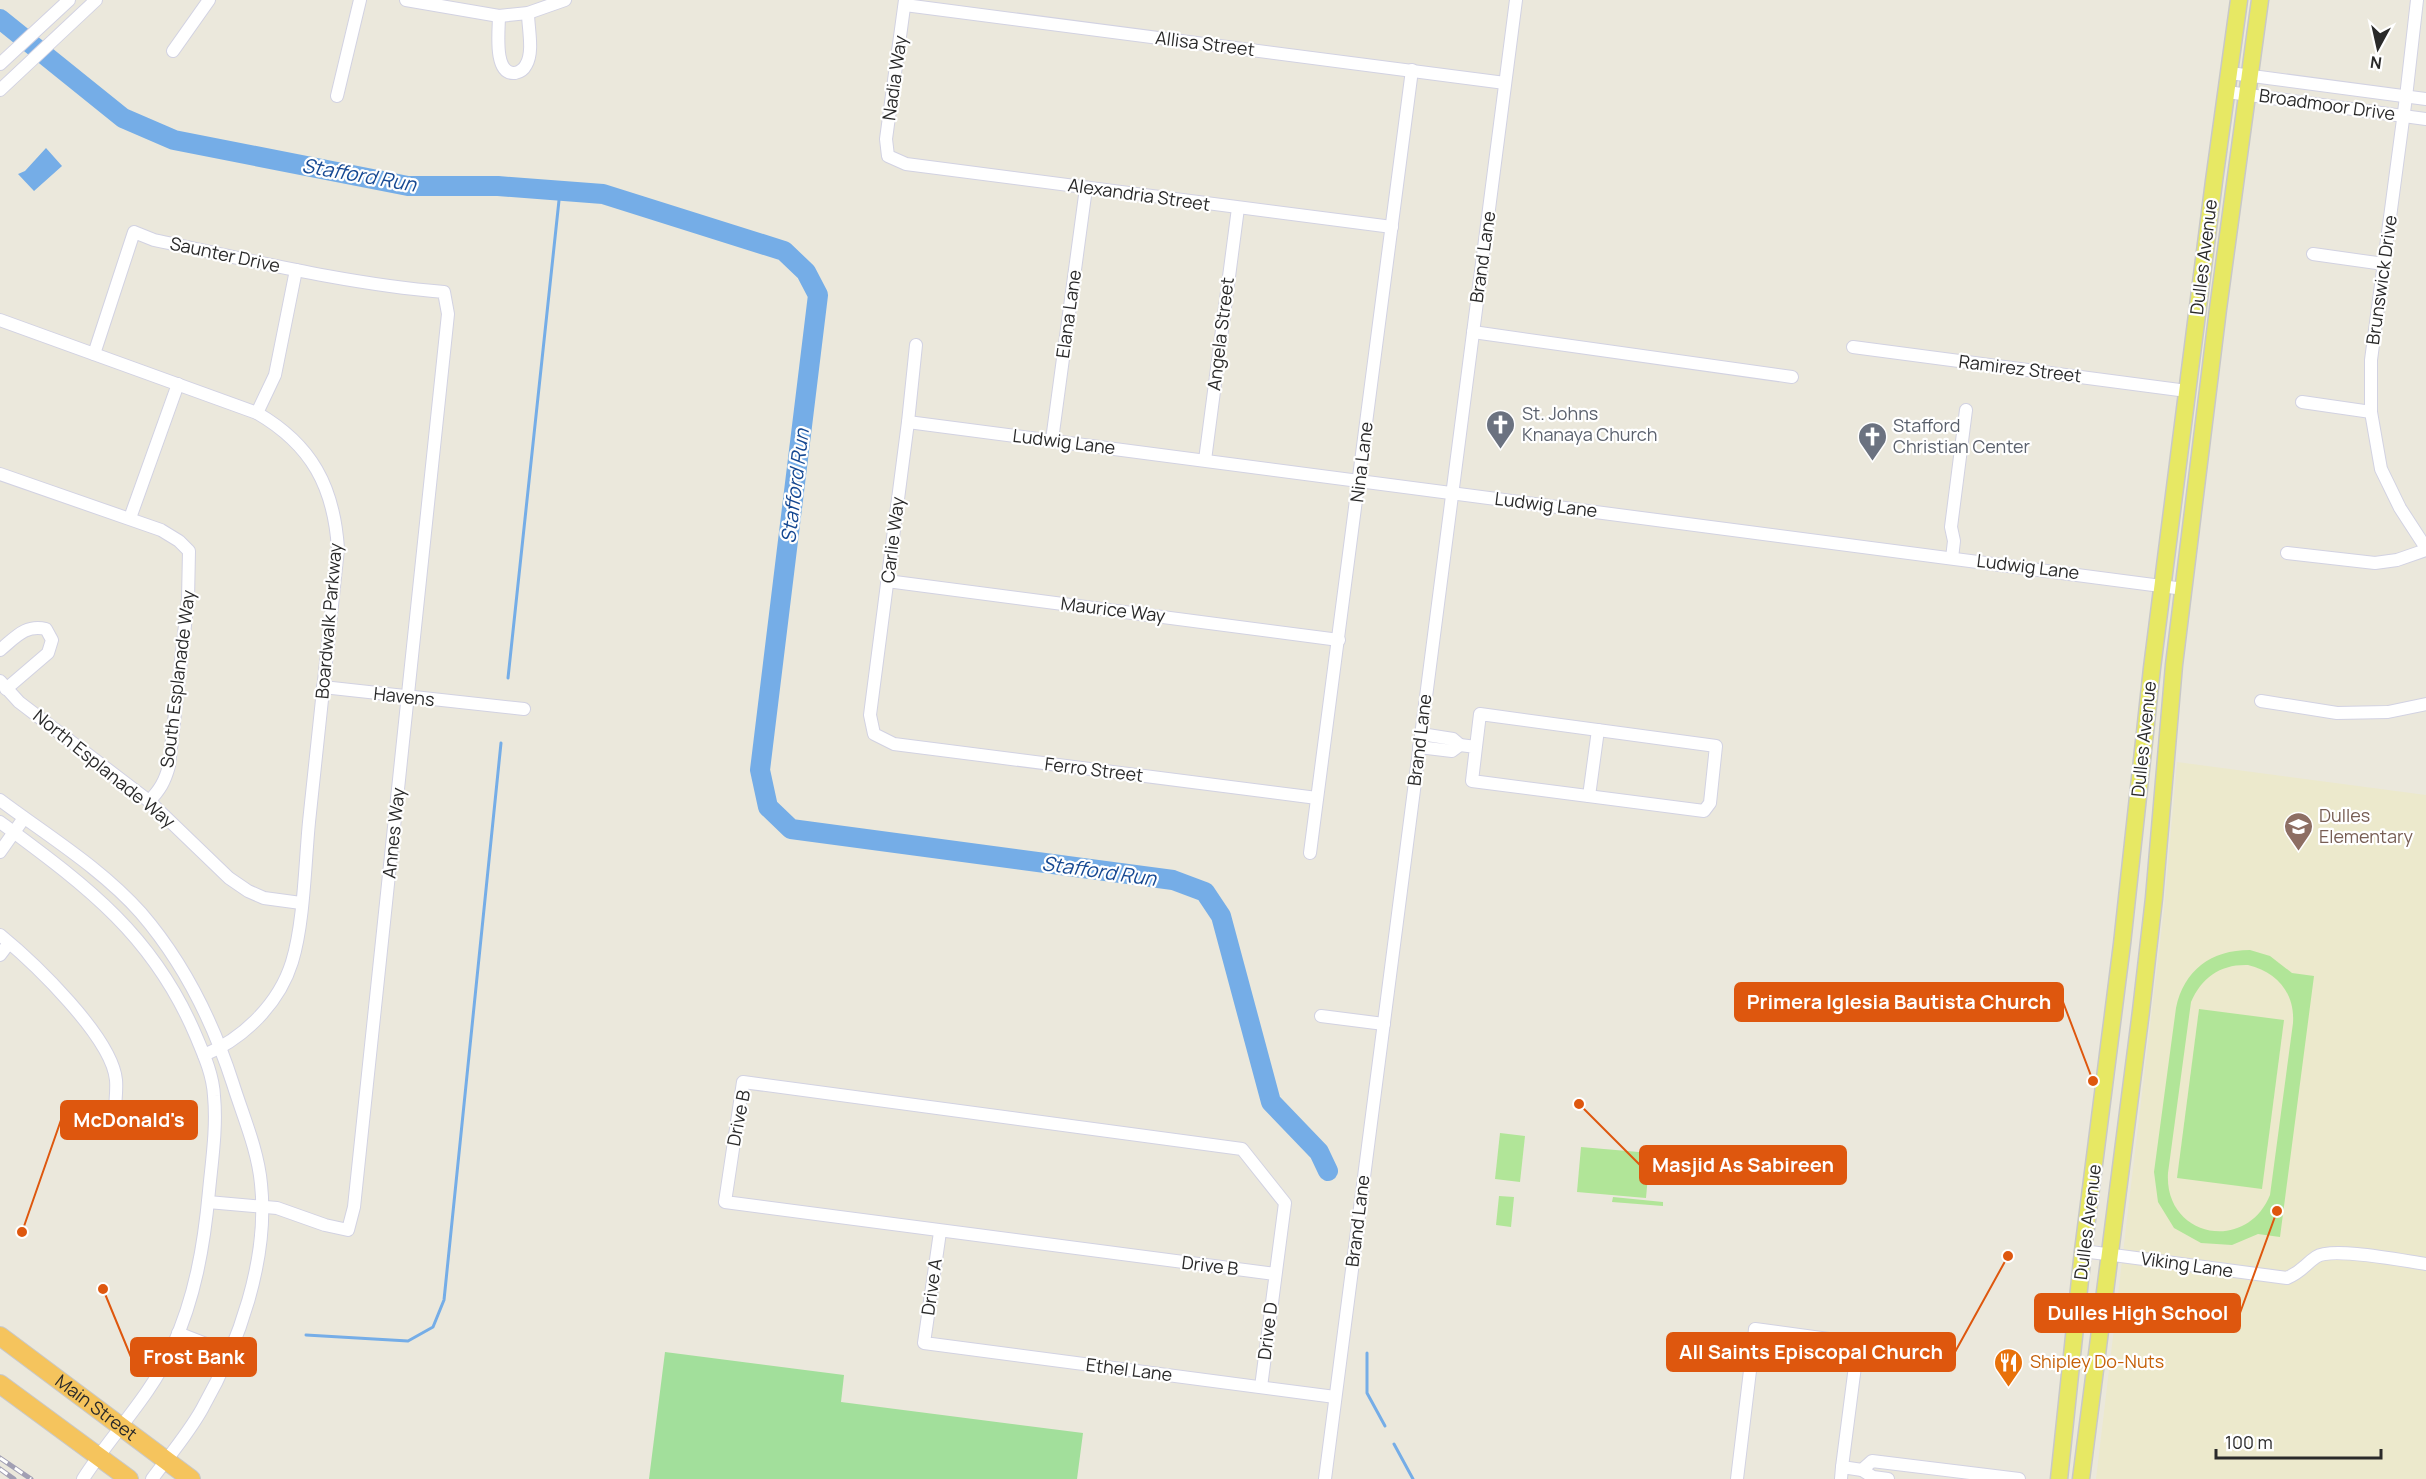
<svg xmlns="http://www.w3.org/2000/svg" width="2426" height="1479" font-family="Manrope,sans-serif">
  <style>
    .education { fill: #ece9cc }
    .green { fill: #a2df9b }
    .pitch { fill: #b1e598; fill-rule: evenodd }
    .water { fill: #75ade7 }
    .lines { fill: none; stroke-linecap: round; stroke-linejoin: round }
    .stream { stroke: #75ade7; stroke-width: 3 }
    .river { stroke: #75ade7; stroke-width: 20 }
    .minor-casing { stroke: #d2d2e2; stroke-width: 14 }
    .major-casing { stroke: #c8c8c8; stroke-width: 19 }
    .highway-casing { stroke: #c8c8c8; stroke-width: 20 }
    .minor { stroke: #fff; stroke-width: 12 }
    .major { stroke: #e7e864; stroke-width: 16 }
    .highway { stroke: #f5c45d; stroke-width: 18 }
    .rail-casing { stroke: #a19fb3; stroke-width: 5 }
    .rail { stroke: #fff; stroke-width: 3; stroke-dasharray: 9; stroke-linecap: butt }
    .labels { text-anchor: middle; stroke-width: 4.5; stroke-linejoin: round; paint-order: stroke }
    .street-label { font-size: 18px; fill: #2a2a2a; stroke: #fff }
    .worship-label { font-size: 18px; fill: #5b616d; stroke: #fff; text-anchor: start }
    .education-label { font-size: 18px; fill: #785e54; stroke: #fff; text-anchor: start }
    .food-label { font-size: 18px; fill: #c56008; stroke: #fff; text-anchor: start }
    .water-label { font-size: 20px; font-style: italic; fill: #154892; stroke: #fff }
    .leader { fill: none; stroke: #de570e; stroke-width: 2 }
    .callout-dot { fill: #de570e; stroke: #fff; stroke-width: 2 }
    .callout { fill: #de570e; stroke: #de570e; stroke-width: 2 }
    .callout-label { font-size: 20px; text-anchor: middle; font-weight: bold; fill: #fff }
  </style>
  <rect width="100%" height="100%" fill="#ebe8dc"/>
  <!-- education -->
  <polygon class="education" points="2177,762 2426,795 2426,1479 2096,1479 2164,909"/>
  <!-- green -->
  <polygon class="green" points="665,1352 844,1375 841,1402 1083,1433 1077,1479 649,1479"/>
  <!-- pitch -->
  <g class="pitch">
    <path d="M 2250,950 L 2270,956 L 2292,973 L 2314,976 L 2280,1237 L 2258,1234 L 2232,1245 L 2201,1243 L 2174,1228 L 2158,1202 L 2154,1172 L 2176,1008 C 2184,970 2211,950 2250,950 ZM 2248,965 C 2277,972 2295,993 2293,1023 L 2270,1195 C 2246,1254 2164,1237 2168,1173 L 2191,1002 C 2202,977 2221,964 2248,965 Z"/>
    <polygon points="2199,1009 2284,1020 2262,1189 2177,1178"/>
    <polygon points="1500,1133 1525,1136 1520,1182 1495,1179"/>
    <polygon points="1581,1147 1650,1153 1646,1198 1577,1192"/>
    <polygon points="1499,1196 1514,1197 1511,1227 1496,1225"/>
    <polygon points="1613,1197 1663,1202 1663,1206 1612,1202"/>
  </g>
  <!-- water -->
  <polygon class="water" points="46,148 62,166 34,191 18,174 25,171"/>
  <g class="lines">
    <!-- stream -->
    <g class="stream">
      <polyline points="508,678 560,191"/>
      <polyline points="306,1335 408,1341 433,1327 444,1300 501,743"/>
      <polyline points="1367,1353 1367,1393 1385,1426"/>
      <polyline points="1394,1444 1413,1479"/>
    </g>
    <!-- river -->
    <polyline class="river" points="0,19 123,118 174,140 408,186 498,186 603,194 784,251 806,272 818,295 760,770 768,807 791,829 1173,880 1205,892 1221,916 1271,1102 1319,1152 1328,1171"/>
    <defs>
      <g id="minor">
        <polyline points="406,0 499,16 528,13 565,0"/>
        <polyline points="905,0 886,139 888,156 906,164 1392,227"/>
        <polyline points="2417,0 2406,97 2371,360 2371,412 2381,469 2400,508 2426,548"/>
        <polyline points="905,5 1505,83"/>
        <path d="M 499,16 C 499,30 493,75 515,73 C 520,72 524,69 526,65 C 534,52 528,28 528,13"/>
        <polyline points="173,51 209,0"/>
        <polyline points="0,64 69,0"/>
        <polyline points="2230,73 2426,99"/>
        <polyline points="0,90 96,0"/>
        <polyline points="2227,92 2426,119"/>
        <polyline points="337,96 360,0"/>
        <polyline points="2313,254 2384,264"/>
        <path d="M 0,320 L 257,413 C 312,445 334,487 338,549 C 328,640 318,731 309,822 C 305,863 304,923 292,962 C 279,1004 243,1039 204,1055"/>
        <polyline points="1473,332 1792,377"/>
        <polyline points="916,345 908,422 870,715 874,734 894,744 1317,798"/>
        <polyline points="1853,347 2187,391"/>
        <path d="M 94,354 L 134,232 L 154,240 C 250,260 346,284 444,292 L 448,314 L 354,1207 L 348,1230 L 325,1225 L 277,1208 L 208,1202"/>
        <polyline points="2302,402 2371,412"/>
        <polyline points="257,413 275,375 296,270"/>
        <polyline points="908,422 2184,589"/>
        <polyline points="1052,440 1086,188"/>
        <polyline points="1205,460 1238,208"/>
        <path d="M 0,474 L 161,530 L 179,541 L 189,551 L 188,599 L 169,766 C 165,781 160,790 149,801"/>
        <polyline points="130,518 178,384"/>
        <polyline points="2287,553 2375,563 2397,560 2426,550"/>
        <polyline points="1952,558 1954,541 1951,527 1966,410"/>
        <polyline points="887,581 1339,640"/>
        <path d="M 0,650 C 15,638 25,624 46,629 L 52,640 L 48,653 L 6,689"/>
        <polyline points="0,681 19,702 149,801 229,878 248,891 264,898 301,903"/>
        <polyline points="323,687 524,709"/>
        <polyline points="2261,701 2337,713 2388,712 2426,704"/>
        <polyline points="1460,745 1476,747 1472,781 1704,811 1710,803 1716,746 1480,714 1476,747"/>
        <polyline points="1419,747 1452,751 1460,745 1453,739 1421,734"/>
        <polyline points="1589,796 1598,730"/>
        <path d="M 0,800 C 48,836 101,868 141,913 C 184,963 213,1022 233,1084 C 243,1116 258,1150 261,1184 C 269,1259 239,1344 202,1409 C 188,1434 169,1456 152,1479"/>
        <path d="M 0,822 C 85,885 153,934 196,1036 C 204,1055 213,1075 214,1096 C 217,1127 212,1160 209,1191 C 204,1246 195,1298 172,1348 C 150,1397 111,1435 83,1479"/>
        <polyline points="0,852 24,818"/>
        <polyline points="1310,853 1412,70"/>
        <path d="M 0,935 C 33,962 112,1037 116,1080 C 117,1090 115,1102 115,1112"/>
        <polyline points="0,955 9,943"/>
        <polyline points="1321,1016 1384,1024"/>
        <polyline points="940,1232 924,1343 1335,1397"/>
        <path d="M 2083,1251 L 2287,1278 C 2303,1271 2304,1265 2316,1257 C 2332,1246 2404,1261 2426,1264"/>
        <polyline points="178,1333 229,1353"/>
        <polyline points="1261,1387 1285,1203 1242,1149 743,1082 725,1202 1275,1274"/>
        <polyline points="1325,1479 1516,0"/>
        <polyline points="1737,1479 1755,1329 1858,1343 1842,1467"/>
        <polyline points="1841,1479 1842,1467 1862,1470"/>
        <polyline points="1888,1479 1873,1477 1862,1470 1872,1461 2019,1479"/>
      </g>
      <g id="major">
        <polyline points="2059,1479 2083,1251 2122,944 2152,668 2214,181 2239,0"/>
        <polyline points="2081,1479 2141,1011 2154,898 2174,665 2218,309 2260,0"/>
      </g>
      <g id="highway">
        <path id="s1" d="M 0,1336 L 191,1479"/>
        <polyline points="0,1384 129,1479"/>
      </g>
    </defs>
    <!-- minor casing -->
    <use href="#minor" class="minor-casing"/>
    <!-- major casing -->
    <use href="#major" class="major-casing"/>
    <!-- highway casing -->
    <use href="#highway" class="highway-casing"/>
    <!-- minor -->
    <use href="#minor" class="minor"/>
    <!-- major -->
    <use href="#major" class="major"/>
    <!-- highway -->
    <use href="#highway" class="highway"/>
    <defs>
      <g id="rail">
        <polyline points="0,1458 31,1479"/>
        <polyline points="0,1469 14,1479"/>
      </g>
    </defs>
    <!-- rail casing -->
    <use href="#rail" class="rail-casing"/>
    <!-- rail -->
    <use href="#rail" class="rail"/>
  </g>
  <!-- icons -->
  <defs>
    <symbol id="church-pin" viewBox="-11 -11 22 30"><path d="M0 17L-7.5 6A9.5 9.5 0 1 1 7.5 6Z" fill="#6b7280" stroke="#fff"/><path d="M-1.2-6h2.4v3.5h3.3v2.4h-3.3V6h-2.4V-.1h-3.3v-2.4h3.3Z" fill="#fff"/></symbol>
    <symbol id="school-pin" viewBox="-11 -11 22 30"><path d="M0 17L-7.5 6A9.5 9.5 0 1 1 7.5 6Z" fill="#8d6e63" stroke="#fff"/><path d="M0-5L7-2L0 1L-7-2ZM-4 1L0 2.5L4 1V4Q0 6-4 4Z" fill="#fff"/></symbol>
    <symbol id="restaurant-pin" viewBox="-11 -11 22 30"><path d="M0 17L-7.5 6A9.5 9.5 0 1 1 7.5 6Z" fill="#e8710a" stroke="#fff"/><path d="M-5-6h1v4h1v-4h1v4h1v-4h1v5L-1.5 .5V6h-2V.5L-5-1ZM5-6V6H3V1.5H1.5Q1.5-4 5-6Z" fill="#fff"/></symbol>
  </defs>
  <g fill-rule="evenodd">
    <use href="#church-pin" x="1484" y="408" width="33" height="45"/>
    <use href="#church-pin" x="1856" y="420" width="33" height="45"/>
    <use href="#school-pin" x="2282" y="810" width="33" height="45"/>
    <use href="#restaurant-pin" x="1992" y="1346" width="33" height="45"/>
  </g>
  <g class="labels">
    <!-- street labels -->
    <g class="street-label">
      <text transform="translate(1205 44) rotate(7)" y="6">Allisa Street</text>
      <text transform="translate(895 78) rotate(-82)" y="6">Nadia Way</text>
      <text transform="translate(2327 105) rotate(8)" y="6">Broadmoor Drive</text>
      <text transform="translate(1139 195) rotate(8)" y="6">Alexandria Street</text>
      <text transform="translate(225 255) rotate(12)" y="6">Saunter Drive</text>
      <text transform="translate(1483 257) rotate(-82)" y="6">Brand Lane</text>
      <text transform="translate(2204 257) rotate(-83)" y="6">Dulles Avenue</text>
      <text transform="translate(2382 280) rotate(-82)" y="6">Brunswick Drive</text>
      <text transform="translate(1069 314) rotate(-82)" y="6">Elana Lane</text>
      <text transform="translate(1221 334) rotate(-83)" y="6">Angela Street</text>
      <text transform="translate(2020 369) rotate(7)" y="6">Ramirez Street</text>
      <text transform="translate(1064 442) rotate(7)" y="6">Ludwig Lane</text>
      <text transform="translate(1362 462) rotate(-83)" y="6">Nina Lane</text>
      <text transform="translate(1546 505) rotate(7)" y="6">Ludwig Lane</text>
      <text transform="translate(893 540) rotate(-83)" y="6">Carlie Way</text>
      <text transform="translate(2028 567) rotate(7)" y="6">Ludwig Lane</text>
      <text transform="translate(1113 610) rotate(7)" y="6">Maurice Way</text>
      <text transform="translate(329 621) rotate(-85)" y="6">Boardwalk Parkway</text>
      <text transform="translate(178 679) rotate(-83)" y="6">South Esplanade Way</text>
      <text transform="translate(404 697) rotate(6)" y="6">Havens</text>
      <text transform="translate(2144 739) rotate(-84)" y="6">Dulles Avenue</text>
      <text transform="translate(1420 740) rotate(-83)" y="6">Brand Lane</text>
      <text transform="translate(104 769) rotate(39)" y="6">North Esplanade Way</text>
      <text transform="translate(1094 770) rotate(7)" y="6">Ferro Street</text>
      <text transform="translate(394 833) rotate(-84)" y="6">Annes Way</text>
      <text transform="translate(739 1118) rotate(-79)" y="6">Drive B</text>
      <text transform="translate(1358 1221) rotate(-83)" y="6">Brand Lane</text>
      <text transform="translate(2088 1222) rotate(-83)" y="6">Dulles Avenue</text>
      <text transform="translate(2187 1265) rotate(8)" y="6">Viking Lane</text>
      <text transform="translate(1210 1266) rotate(7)" y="6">Drive B</text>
      <text transform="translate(932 1287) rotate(-82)" y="6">Drive A</text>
      <text transform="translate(1268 1331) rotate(-83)" y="6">Drive D</text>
      <text transform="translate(1129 1370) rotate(7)" y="6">Ethel Lane</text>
      <text dy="6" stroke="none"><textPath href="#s1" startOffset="120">Main Street</textPath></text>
    </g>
    <!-- worship labels -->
    <g class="worship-label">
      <text x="1522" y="420">St. Johns<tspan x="1522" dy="21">Knanaya Church</tspan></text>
      <text x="1893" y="432">Stafford<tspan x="1893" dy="21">Christian Center</tspan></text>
    </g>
    <!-- education labels -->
    <g class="education-label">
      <text x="2319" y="822">Dulles<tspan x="2319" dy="21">Elementary</tspan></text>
    </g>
    <!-- food labels -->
    <g class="food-label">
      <text x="2030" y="1368">Shipley Do-Nuts</text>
    </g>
    <!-- water labels -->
    <g class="water-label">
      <text transform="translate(359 175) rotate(10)" y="7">Stafford Run</text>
      <text transform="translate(795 486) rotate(-83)" y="7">Stafford Run</text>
      <text transform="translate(1099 871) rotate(8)" y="7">Stafford Run</text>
    </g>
  </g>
  <!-- callouts -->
  <path class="leader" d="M2093 1081L2063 1002M22 1232L61 1120M1579 1104L1640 1165M2277 1211L2240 1313M2008 1256L1955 1352M103 1289L131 1357"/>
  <g class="callout-dot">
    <circle cx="2093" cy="1081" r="6"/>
    <circle cx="22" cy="1232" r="6"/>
    <circle cx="1579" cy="1104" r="6"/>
    <circle cx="2277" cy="1211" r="6"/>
    <circle cx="2008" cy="1256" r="6"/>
    <circle cx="103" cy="1289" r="6"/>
  </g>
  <g class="callout">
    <rect x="1735" y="983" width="328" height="38" rx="6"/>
    <rect x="61" y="1101" width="136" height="38" rx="6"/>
    <rect x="1640" y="1146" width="206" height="38" rx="6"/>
    <rect x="2035" y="1294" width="205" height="38" rx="6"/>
    <rect x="1667" y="1333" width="288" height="38" rx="6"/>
    <rect x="131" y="1338" width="125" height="38" rx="6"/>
  </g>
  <g class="callout-label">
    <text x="1899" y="1009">Primera Iglesia Bautista Church</text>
    <text x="129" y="1127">McDonald's</text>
    <text x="1743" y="1172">Masjid As Sabireen</text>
    <text x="2138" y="1320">Dulles High School</text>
    <text x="1811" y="1359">All Saints Episcopal Church</text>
    <text x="194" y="1364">Frost Bank</text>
  </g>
  <!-- north arrow -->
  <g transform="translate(2378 48) rotate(188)" stroke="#ffffff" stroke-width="4.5" paint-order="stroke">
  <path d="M0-4.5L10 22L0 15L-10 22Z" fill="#2a2a2a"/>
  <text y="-9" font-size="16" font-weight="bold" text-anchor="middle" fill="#2a2a2a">N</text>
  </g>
  <!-- scale -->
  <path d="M2216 1449v9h165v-9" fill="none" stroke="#2a2a2a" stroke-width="3"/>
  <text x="2225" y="1449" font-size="18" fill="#2a2a2a" stroke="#ffffff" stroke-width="4.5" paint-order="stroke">100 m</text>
</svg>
